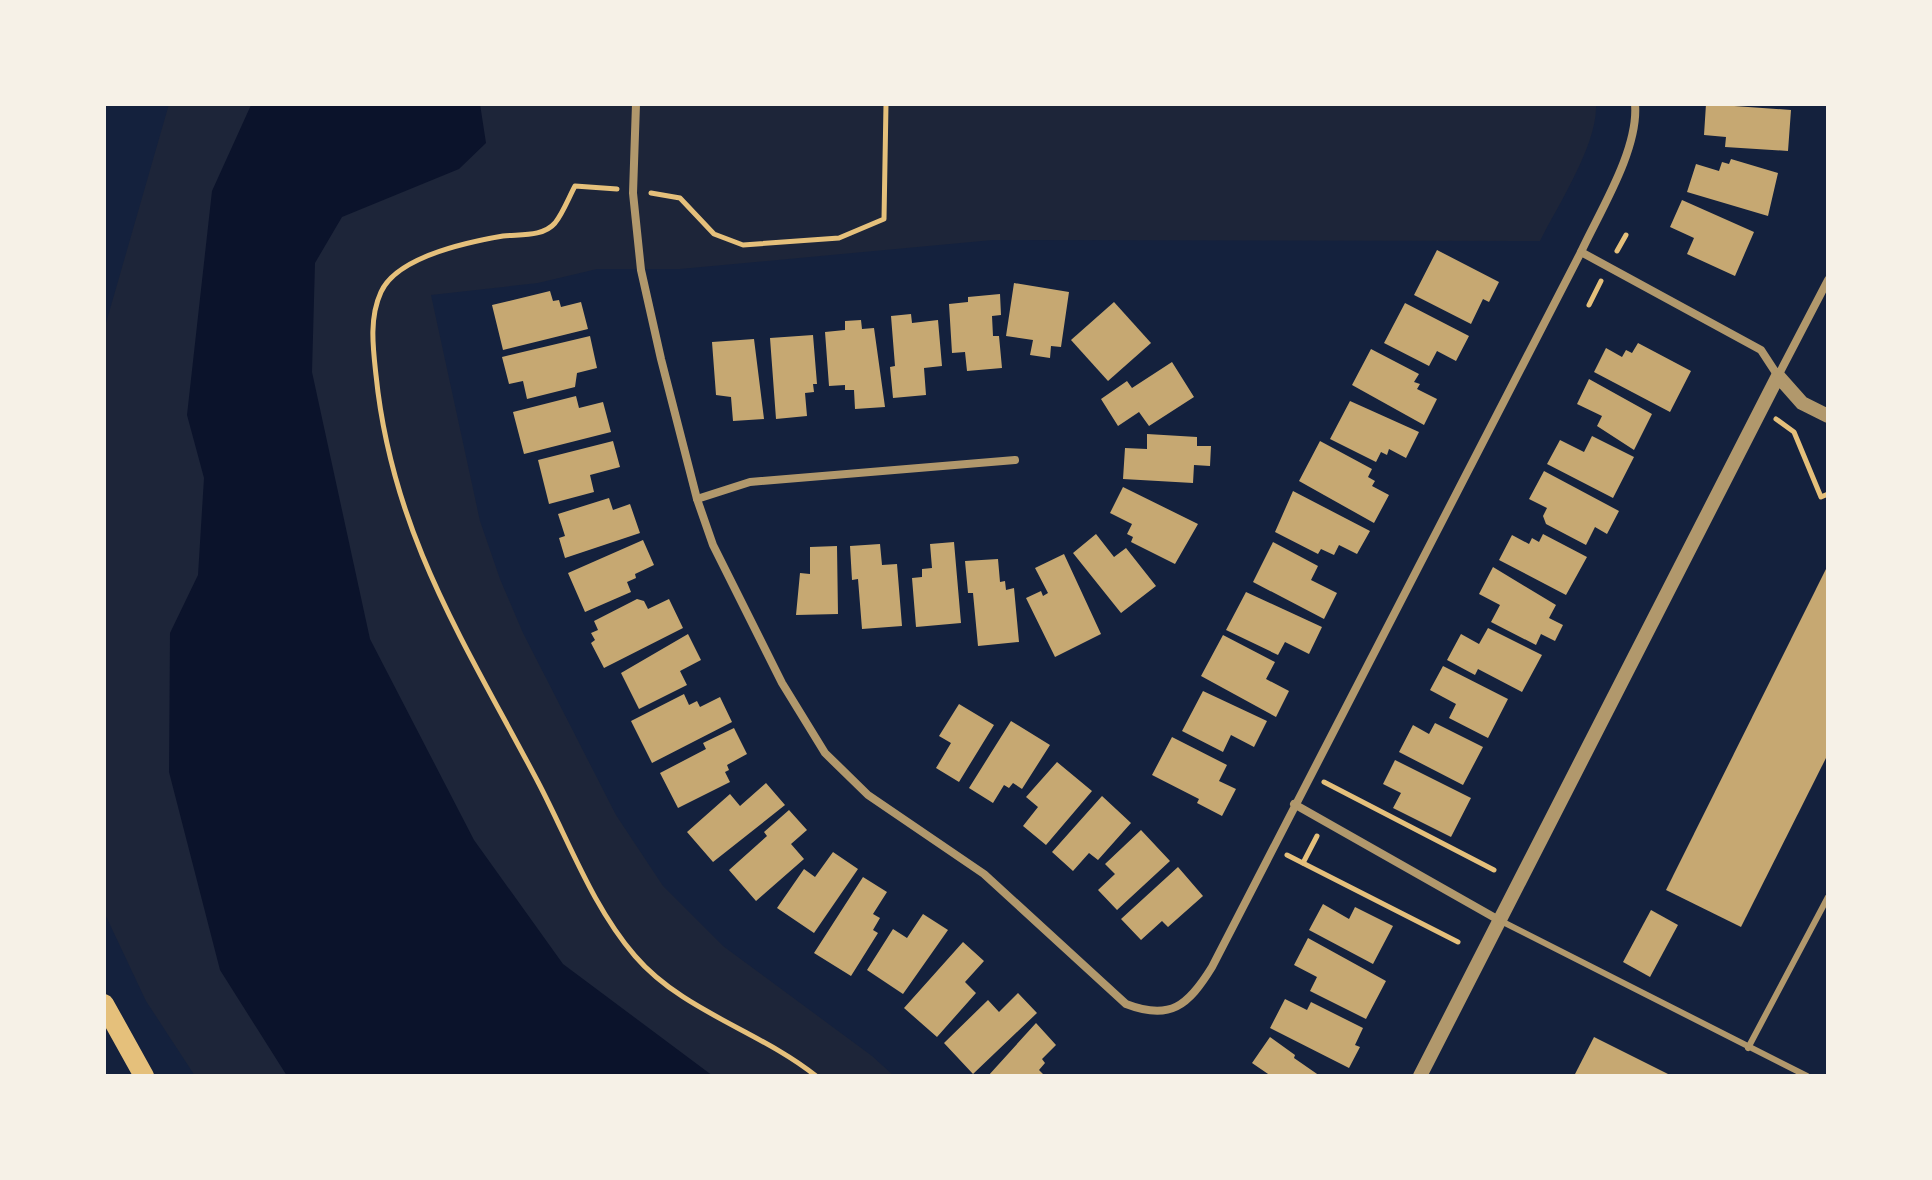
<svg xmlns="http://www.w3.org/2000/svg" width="1932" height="1180" font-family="Raleway,sans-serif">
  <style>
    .green { fill: #1d2539 }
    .water { fill: #0b132b }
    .building { fill: #c6a872 }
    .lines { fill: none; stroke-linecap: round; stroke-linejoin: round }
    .path { stroke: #e5c07b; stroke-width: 5 }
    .service { stroke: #b1986c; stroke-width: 6 }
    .minor { stroke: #b1986c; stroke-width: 8 }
    .tertiary { stroke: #b1986c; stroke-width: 14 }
    .primary { stroke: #e5c07b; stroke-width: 20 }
  </style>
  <rect width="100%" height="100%" fill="#14213d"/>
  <!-- green -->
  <path class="green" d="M 169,104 L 1596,104 C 1598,144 1558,205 1540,241 L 993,240 L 680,269 L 597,269 L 538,283 L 431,295 L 480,521 L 500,579 L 523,633 L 616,815 L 663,886 L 723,946 L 872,1056 L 894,1076 L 195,1076 L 146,1001 L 104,912 L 104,330 Z"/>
  <!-- water -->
  <polygon class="water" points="480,104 486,143 459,169 342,217 315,263 312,372 370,639 474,840 563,964 713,1076 287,1076 220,970 169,772 170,633 198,575 204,478 187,415 212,191 251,105"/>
  <!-- building -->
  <g class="building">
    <polygon points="1706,104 1791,110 1788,151 1725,147 1726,137 1704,135"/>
    <polygon points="1731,159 1778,173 1768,216 1687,192 1696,164 1719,171 1722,162 1729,164"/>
    <polygon points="1682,200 1754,232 1735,276 1687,254 1694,238 1670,227"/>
    <polygon points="1437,250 1499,282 1489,302 1483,299 1471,324 1414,295"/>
    <polygon points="1014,283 1069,292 1061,347 1051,346 1050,358 1030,355 1033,340 1006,336"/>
    <polygon points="550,291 553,301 559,300 561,307 581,302 588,329 503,350 492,305"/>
    <polygon points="1000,294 1001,315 992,316 993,336 999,336 1002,368 967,371 965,352 952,353 949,304 968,302 968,297"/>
    <polygon points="1114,302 1151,343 1108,381 1071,340"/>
    <polygon points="1405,303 1469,336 1456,361 1437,351 1429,366 1384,343"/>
    <polygon points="911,314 912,323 938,320 942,366 924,368 926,395 893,398 890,367 895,366 891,316"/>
    <polygon points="861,320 862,329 874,328 885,407 855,409 854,390 845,390 845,385 829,386 825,332 845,330 845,321"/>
    <polygon points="813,335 817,384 813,384 814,392 805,393 807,416 776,419 770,338"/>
    <polygon points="590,336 597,368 577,373 575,387 527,399 523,381 509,384 502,357"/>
    <polygon points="754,339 764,419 733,421 731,397 716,395 712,342"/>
    <polygon points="1638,343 1691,371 1670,412 1594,372 1606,348 1622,357 1626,350 1632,353"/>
    <polygon points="1371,349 1419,374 1414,382 1420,384 1417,389 1437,399 1424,425 1352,385"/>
    <polygon points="1172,362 1194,397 1149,426 1139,412 1118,426 1101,399 1127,381 1132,388"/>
    <polygon points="1589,379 1652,414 1634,450 1597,426 1602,416 1577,404"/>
    <polygon points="576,396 579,408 603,402 611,432 524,454 513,412"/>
    <polygon points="1350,401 1419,432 1406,458 1389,449 1387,455 1381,452 1376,462 1330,439"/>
    <polygon points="1147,434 1197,437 1197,446 1211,446 1210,466 1194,465 1193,483 1123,479 1125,448 1147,449"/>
    <polygon points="1592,436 1634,457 1613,498 1547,464 1560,440 1584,452"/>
    <polygon points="613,441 620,467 590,475 594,492 549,504 538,460"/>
    <polygon points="1320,441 1372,469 1368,477 1375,481 1372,486 1389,495 1374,523 1299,481"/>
    <polygon points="1544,471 1619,511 1607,534 1595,527 1586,545 1546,524 1543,516 1547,508 1529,499"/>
    <polygon points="1123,487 1198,524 1175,564 1131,542 1133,537 1127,534 1132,524 1110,513"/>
    <polygon points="1293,491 1370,531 1357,554 1339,545 1334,555 1321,549 1318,554 1275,532"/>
    <polygon points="609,498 613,510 630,504 640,533 565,558 559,538 565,536 558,514"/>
    <polygon points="1096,534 1114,557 1126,548 1156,586 1121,613 1073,553"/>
    <polygon points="1543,534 1587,557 1566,595 1499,560 1512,535 1529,544 1532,538 1539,542"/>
    <polygon points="643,540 654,565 635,574 636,578 627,582 631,592 585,612 568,573"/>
    <polygon points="954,542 961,623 916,627 912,578 922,577 922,569 932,568 930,544"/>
    <polygon points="1273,542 1318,566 1311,580 1337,593 1324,619 1253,582"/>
    <polygon points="880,544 882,565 897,564 902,626 862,629 858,579 852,580 850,546"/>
    <polygon points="837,546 838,614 796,615 800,573 810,574 810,547"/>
    <polygon points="1064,554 1101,634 1055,657 1026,598 1041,591 1043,596 1048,593 1035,568"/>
    <polygon points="998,559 1000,582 1005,581 1006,590 1014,588 1019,642 978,646 973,593 968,593 965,561"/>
    <polygon points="1828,565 1828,754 1741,927 1666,890"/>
    <polygon points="1493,567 1556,605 1549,618 1563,625 1555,641 1541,634 1536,645 1491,622 1500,605 1479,594"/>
    <polygon points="1246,592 1322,627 1309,654 1285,642 1278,655 1226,630"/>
    <polygon points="637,599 644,601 648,609 669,599 683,628 604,668 591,643 595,640 591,633 598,630 594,621"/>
    <polygon points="1488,628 1542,655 1522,692 1478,669 1475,675 1447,660 1461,634 1479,644"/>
    <polygon points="688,634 701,660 680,671 687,685 639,709 621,673"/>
    <polygon points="1223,635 1275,662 1266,679 1289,691 1276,717 1201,676"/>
    <polygon points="1443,666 1508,699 1488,738 1449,718 1456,704 1430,690"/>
    <polygon points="1203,691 1267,721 1254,747 1231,735 1223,752 1182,731"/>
    <polygon points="684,694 689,705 697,701 700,707 720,697 732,722 652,763 631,721"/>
    <polygon points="959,704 994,725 959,782 936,768 951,743 939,736"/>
    <polygon points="1011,721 1050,745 1022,789 1013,783 1009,788 1004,785 993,803 969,788"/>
    <polygon points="1435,723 1483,747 1463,785 1399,752 1413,725 1429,734"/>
    <polygon points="734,728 747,754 727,765 729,770 725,772 730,782 678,808 660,773 706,749 703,743"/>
    <polygon points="1172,737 1227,765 1219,781 1236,789 1222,816 1197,803 1199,799 1152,775"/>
    <polygon points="1395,760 1471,798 1451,837 1393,808 1401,793 1383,784"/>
    <polygon points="1057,762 1092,791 1046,845 1023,826 1038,807 1026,797"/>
    <polygon points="766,783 785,805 713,862 687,832 730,794 740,806"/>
    <polygon points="1102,796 1131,823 1098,860 1089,853 1073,871 1052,852"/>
    <polygon points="789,810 807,830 791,844 804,859 756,901 729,870 767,836 764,832"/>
    <polygon points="1141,830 1170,861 1117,910 1098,890 1115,874 1105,864"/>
    <polygon points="833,852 858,869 814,933 777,908 804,869 815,877"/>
    <polygon points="1178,867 1203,896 1168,927 1162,921 1141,940 1121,919"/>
    <polygon points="863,877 887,892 873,914 880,918 873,930 878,933 851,976 814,953"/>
    <polygon points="1323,904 1349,919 1355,907 1393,926 1373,964 1309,930"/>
    <polygon points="1651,910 1678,925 1650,977 1623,962"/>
    <polygon points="923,914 948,930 903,994 867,970 893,929 907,938"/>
    <polygon points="1308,938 1386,981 1366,1019 1310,991 1317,977 1294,965"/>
    <polygon points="963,942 984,961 965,982 976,993 937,1037 904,1008"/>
    <polygon points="1018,993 1037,1013 973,1074 944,1043 988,1000 999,1012"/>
    <polygon points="1285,999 1307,1010 1311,1002 1363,1028 1355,1045 1360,1047 1349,1068 1270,1028"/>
    <polygon points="1036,1023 1056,1045 1042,1059 1045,1063 1039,1070 1045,1076 988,1076"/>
    <polygon points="1270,1037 1295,1055 1294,1058 1320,1076 1271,1076 1252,1063"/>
    <polygon points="1594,1037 1672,1076 1574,1076"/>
  </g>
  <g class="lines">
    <!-- path -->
    <g class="path">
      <path d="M 617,189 L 575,186 C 569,197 563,213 555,223 C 543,237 520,234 503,236 C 468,242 397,257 381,292 C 369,318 373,348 376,375 C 392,534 466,645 538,782 C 569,841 592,906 635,956 C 682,1011 760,1031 816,1076"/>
      <polyline points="651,193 680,198 714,234 743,245 839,238 884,219 886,104"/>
      <polyline points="1617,251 1626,235"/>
      <polyline points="1589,305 1601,281"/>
      <polyline points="1776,419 1794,432 1821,497 1828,494"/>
      <polyline points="1324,782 1494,870"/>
      <polyline points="1287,855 1458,942"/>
      <polyline points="1303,863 1317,836"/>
    </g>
    <!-- service -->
    <g class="service">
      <polyline points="1501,921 1807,1076"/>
      <polyline points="1748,1048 1828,897"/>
    </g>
    <!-- minor -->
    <g class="minor">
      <path d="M 636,104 L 633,193 L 641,270 L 661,359 L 697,499 L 713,545 L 782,683 L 825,753 L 868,795 L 984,874 L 1126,1004 C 1170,1021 1188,1006 1212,967 L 1581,252 C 1600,211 1639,149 1635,104"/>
      <polyline points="1581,252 1761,350 1778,376 1828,280"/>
      <polyline points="697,499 750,482 1015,460"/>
      <polyline points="1294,804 1497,919"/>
    </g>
    <!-- tertiary -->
    <polyline class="tertiary" points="1420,1076 1778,376 1802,403 1828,416"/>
    <!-- primary -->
    <polyline class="primary" points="104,1004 144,1076"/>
  </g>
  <!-- border -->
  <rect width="1932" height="1180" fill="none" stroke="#f6f1e7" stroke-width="212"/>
</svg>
